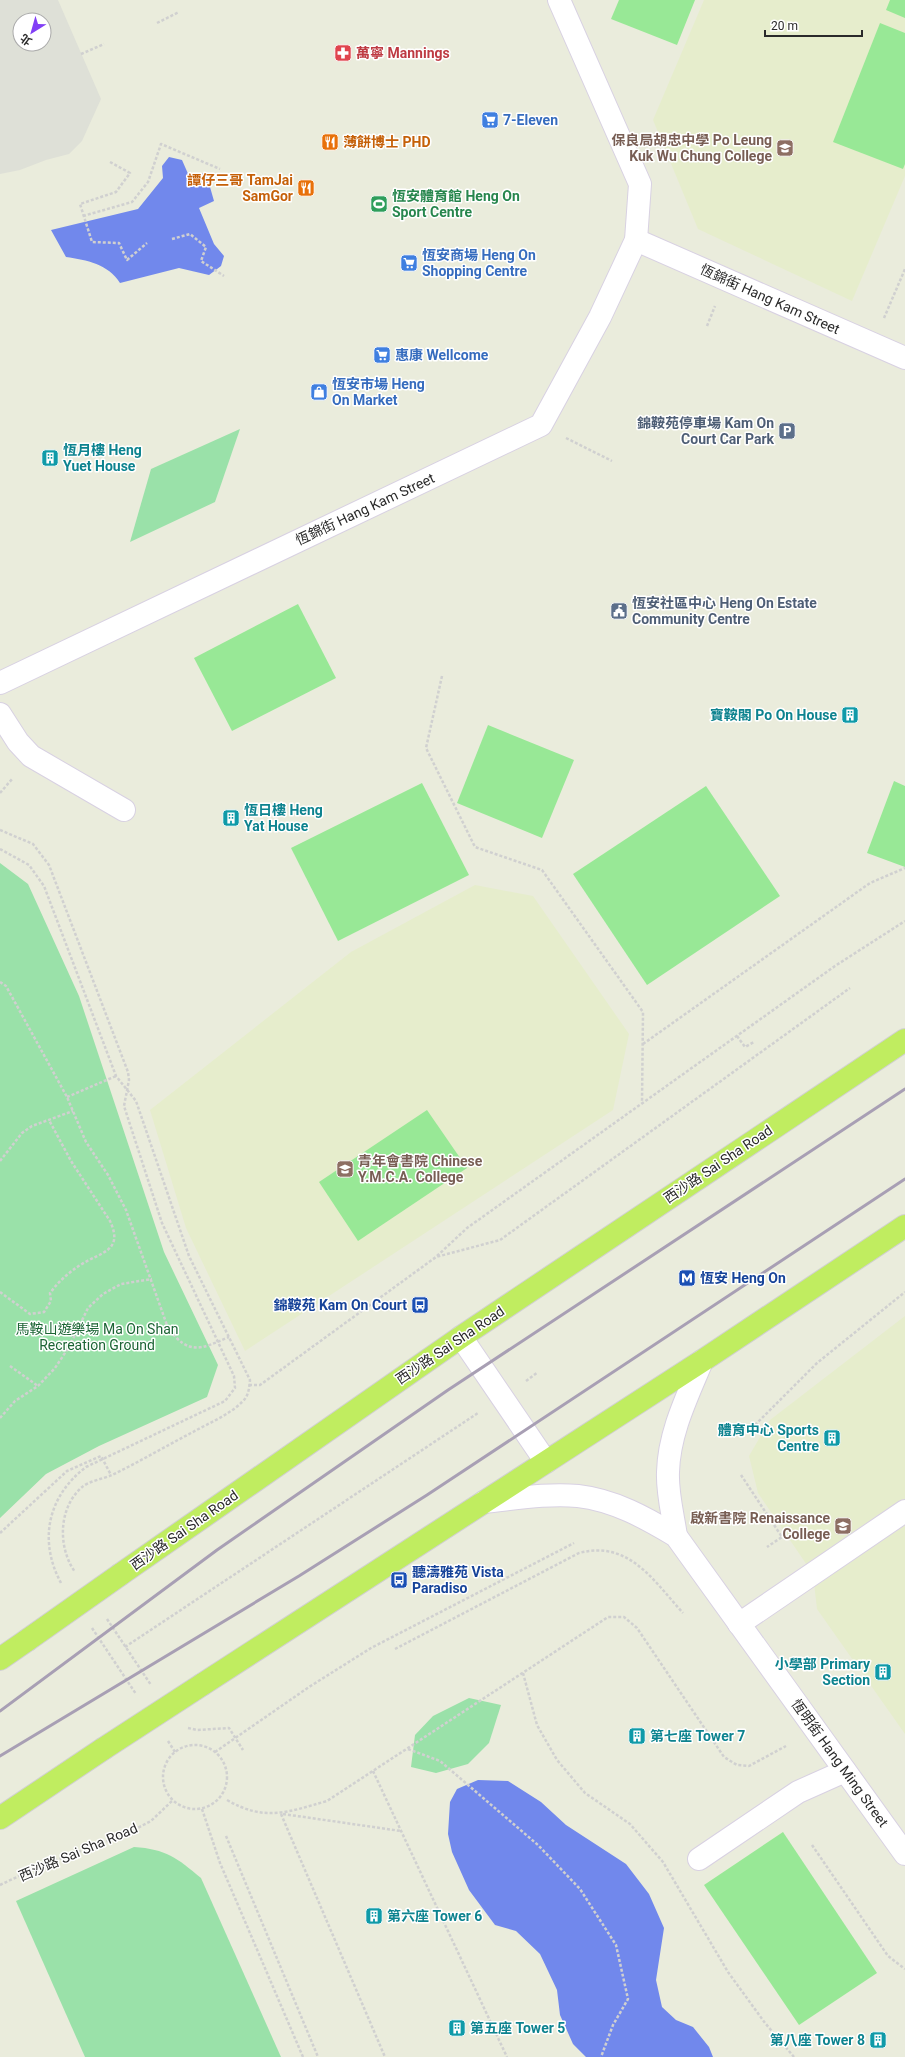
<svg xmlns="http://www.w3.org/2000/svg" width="905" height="2057" font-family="Roboto,'Noto Sans TC',sans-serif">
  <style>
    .education { fill: #e6edcc }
    .green { fill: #9ae1a9 }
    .pitch { fill: #98e896 }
    .plaza { fill: #dee0d7; fill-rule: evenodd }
    .water { fill: #7188ec }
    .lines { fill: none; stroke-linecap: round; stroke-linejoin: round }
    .minor-casing { stroke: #d8d1e2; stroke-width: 24 }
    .major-casing { stroke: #d0d0d0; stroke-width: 24 }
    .path { stroke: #d0d0d0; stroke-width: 2.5; stroke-dasharray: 3 2; stroke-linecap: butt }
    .minor { stroke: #fff; stroke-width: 22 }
    .major { stroke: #c0ed60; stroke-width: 22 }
    .rail { stroke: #a89fb4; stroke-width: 3 }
    .major-bridge-casing { stroke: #d0d0d0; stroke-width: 24; stroke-linecap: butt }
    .major-bridge { stroke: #c0ed60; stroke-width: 22 }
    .labels { text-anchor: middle; stroke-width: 3; stroke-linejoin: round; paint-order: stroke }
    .health-label { font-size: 14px; font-weight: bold; fill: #be3a42; stroke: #fff; text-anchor: start }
    .shop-label { font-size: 14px; font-weight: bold; fill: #366cbe; stroke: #fff; text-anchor: start }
    .education-label { font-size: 14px; font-weight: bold; fill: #785e54; stroke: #fff; text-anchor: end }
    .food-label { font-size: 14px; font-weight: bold; fill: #c56008; stroke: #fff; text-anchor: start }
    .leisure-label { font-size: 14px; font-weight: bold; fill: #27864d; stroke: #fff; text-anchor: start }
    .street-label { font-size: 14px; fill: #2a2a2a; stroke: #fff }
    .service-label { font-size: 14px; font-weight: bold; fill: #4e5e75; stroke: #fff; text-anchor: end }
    .culture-label { font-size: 14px; font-weight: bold; fill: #0d838f; stroke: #fff; text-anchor: start }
    .transit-label { font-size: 14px; font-weight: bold; fill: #164399; stroke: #fff; text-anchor: start }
    .park-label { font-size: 14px; fill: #1c6535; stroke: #fff }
  </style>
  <rect width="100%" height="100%" fill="#eaecdc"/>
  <!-- education -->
  <g class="education">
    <polygon points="704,0 905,0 905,176 852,301 698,229 653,120"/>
    <polygon points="475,885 533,896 629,1034 613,1110 245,1351 186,1228 150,1110 351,952"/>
    <polygon points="905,1316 905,1734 817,1609 813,1574 758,1493 749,1456 770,1420"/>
  </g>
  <!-- green -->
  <g class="green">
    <polygon points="240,429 215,502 130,542 151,469"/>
    <polygon points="0,863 28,884 79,996 164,1252 218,1365 207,1397 99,1446 46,1474 0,1518"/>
    <polygon points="469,1698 501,1705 489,1743 468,1764 436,1773 411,1767 415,1735 433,1716"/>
    <path d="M 134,1847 C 166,1849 177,1858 201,1878 L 281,2057 L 85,2057 L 16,1901 Z"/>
  </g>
  <!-- pitch -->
  <g class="pitch">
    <polygon points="619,0 695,0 677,45 611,19"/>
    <polygon points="890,0 905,0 905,18 886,10"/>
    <polygon points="880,23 905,33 905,164 903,169 833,142"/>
    <polygon points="298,604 336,678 232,731 194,658"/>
    <polygon points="488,725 574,760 542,838 457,803"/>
    <polygon points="894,781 905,786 905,867 867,853"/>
    <polygon points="422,783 469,875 338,941 291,848"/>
    <polygon points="706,786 780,896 647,985 573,874"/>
    <polygon points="427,1110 467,1168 358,1241 319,1182"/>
    <polygon points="783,1832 877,1973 799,2025 704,1885"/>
  </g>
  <!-- plaza -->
  <path class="plaza" d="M 0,0 L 58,0 L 101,99 L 82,141 L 69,154 L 46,160 L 20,170 L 0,174 ZM 20,20 L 44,20 L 44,44 L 20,44 Z"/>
  <!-- water -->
  <g class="water">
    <path d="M 169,157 L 182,160 L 189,176 L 206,173 L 214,201 L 199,208 L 214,244 L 224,256 L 221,266 L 209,275 L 179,268 L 120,283 C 108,264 87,260 66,257 L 51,230 L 138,209 L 163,178 L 162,166 Z"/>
    <polygon points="478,1780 508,1781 541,1802 566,1825 626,1864 649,1894 664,1928 656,1980 662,2007 676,2020 693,2027 709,2047 713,2057 586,2057 573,2044 560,2015 557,1990 540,1954 516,1931 495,1925 469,1890 452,1852 448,1834 450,1802 457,1789"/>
  </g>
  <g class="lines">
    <defs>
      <g id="minor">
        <polyline points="636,240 905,358"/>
        <polyline points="0,683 541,425 600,317 636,240 640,184 559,0"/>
        <polyline points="0,714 18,742 31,756 124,810"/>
        <polyline points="461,1337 546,1462"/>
        <path d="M 484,1502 C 514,1499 547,1493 578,1496 C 614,1500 646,1518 676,1536 L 905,1854"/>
        <path d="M 676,1536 C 673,1515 667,1493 668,1472 C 669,1433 687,1397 702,1361"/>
        <polyline points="739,1624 905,1511"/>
        <polyline points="699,1859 798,1792 845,1771"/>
      </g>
      <g id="major">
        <polyline points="121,1574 461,1337 905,1040"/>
        <polyline points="0,1659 26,1641"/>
        <polyline points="203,1684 702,1361 905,1226"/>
        <polyline points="0,1818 103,1749"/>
      </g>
    </defs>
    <!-- minor casing -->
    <use href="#minor" class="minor-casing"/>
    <!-- major casing -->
    <use href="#major" class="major-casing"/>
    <!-- path -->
    <g class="path">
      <polyline points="157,23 179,12"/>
      <polyline points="81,54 104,44"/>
      <polyline points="110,162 130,173 116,192 80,204 92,242 119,243 127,260 147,243"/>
      <polyline points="83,216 132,202 148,182 161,144 220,169"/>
      <polyline points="172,239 190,234 206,247 201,261 224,276"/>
      <polyline points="884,318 905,269"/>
      <polyline points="707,326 715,306"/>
      <polyline points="566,438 612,461"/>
      <polyline points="442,676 426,748 475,847 542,870 643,1012 642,1103"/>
      <polyline points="0,793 13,778"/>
      <path d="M 0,830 L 33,844 L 49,865 L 128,1072 L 129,1080 L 124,1106 L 162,1223 L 234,1376 L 235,1388 L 225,1401 L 86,1467 C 48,1496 38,1540 61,1583"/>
      <path d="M 0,849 L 29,865 L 44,886 L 116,1076 L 136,1101 L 189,1256 L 250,1380 C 249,1388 249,1396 242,1402 C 229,1415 209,1423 193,1432 C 166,1446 139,1462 112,1475 C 103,1479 88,1481 81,1488 C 58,1509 58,1548 75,1572"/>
      <path d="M 0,982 L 6,986 L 67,1097 L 86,1142 L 108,1175 L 126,1210 L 168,1328 C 189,1356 201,1349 229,1337"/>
      <polyline points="737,1036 745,1047 754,1042"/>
      <polyline points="643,1044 870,883 905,868"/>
      <polyline points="67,1097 116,1076"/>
      <polyline points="0,1161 22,1133 32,1126 73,1111"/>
      <polyline points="437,1256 467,1228 835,966 905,921"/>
      <path d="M 0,1292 L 30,1314 L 44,1312 L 51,1301 L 50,1293 C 59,1281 69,1272 82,1264 C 101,1252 124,1251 110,1221 L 71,1161 L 49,1120"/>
      <polyline points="10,1366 38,1386"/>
      <polyline points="526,1381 538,1372"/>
      <polyline points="249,1385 260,1385 436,1257 500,1240 850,988"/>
      <polyline points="0,1418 15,1401 38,1386 55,1368 69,1347 88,1308 103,1294 121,1284 152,1279"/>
      <polyline points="755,1425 817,1363 905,1292"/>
      <polyline points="741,1475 782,1537 767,1547"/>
      <polyline points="0,1533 67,1471 101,1456 111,1475"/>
      <polyline points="107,1619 151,1685"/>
      <polyline points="92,1628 136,1694"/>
      <polyline points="125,1647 478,1413"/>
      <path d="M 395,1649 L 579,1553 C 629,1540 653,1580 683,1613"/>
      <polyline points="523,1673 537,1725 557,1760 585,1793 630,1824 663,1862 728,1972 765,2023 794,2057"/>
      <polyline points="188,1728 197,1730 229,1728 243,1750"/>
      <polyline points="168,1741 175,1752"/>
      <circle cx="195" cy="1777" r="32"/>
      <polyline points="408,1749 440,1761 538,1845 580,1889 616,1945 628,1999 613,2025 601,2057"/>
      <polyline points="215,1752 309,1687 371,1648 574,1543"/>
      <polyline points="373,1771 507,2057"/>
      <path d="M 227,1800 C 265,1822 288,1812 327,1801 L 608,1617 L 624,1617 L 637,1628 L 724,1757 L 737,1765 L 749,1766 L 786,1746"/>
      <polyline points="202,1809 220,1863 303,2057"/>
      <polyline points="281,1814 385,2057"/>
      <polyline points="283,1814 401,1831"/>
      <polyline points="226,1836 318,2057"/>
      <polyline points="812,1845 888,1956 905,1969"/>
      <polyline points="0,1885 38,1867 126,1834 151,1821 173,1800"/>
    </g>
    <!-- minor -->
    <use href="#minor" class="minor"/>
    <!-- major -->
    <use href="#major" class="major"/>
    <!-- rail -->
    <g class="rail">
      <polyline points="0,1711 217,1550 448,1390 905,1089"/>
      <polyline points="0,1756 299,1576 427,1495 905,1179"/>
    </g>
    <defs>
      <g id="major-bridge">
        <polyline points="26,1641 121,1574"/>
        <polyline points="103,1749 203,1684"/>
      </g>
    </defs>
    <!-- major-bridge casing -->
    <use href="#major-bridge" class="major-bridge-casing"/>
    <!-- major-bridge -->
    <use href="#major-bridge" class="major-bridge"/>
  </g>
  <!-- icons -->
  <defs>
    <symbol id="pharmacy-square" viewBox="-11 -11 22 22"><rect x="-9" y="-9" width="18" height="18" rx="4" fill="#e0444e" stroke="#fff"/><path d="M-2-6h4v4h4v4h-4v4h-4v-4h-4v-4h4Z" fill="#fff"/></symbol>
    <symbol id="supermarket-square" viewBox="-11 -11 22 22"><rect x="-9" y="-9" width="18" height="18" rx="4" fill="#3f7fe0" stroke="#fff"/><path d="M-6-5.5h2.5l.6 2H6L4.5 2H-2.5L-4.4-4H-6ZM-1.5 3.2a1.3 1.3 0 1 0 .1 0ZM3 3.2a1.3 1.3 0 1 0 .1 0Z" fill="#fff"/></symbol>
    <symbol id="restaurant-square" viewBox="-11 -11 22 22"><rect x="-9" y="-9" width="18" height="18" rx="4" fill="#e8710a" stroke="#fff"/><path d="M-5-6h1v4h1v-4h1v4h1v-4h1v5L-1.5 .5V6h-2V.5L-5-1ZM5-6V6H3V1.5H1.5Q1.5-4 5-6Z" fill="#fff"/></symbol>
    <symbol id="school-square" viewBox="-11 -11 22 22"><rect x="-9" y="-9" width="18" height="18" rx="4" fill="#8d6e63" stroke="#fff"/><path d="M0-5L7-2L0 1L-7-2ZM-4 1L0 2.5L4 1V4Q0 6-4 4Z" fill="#fff"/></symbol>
    <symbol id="stadium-square" viewBox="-11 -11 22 22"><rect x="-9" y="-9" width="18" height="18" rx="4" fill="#2e9e5b" stroke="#fff"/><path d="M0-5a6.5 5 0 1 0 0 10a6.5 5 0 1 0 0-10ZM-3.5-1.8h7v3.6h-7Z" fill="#fff"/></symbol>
    <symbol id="shop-square" viewBox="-11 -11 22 22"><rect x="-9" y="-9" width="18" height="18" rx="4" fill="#3f7fe0" stroke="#fff"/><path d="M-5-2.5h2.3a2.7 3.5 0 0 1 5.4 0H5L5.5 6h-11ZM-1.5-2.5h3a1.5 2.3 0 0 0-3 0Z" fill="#fff"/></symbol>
    <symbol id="parking-square" viewBox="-11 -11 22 22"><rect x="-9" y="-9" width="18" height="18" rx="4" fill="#5c6f8a" stroke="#fff"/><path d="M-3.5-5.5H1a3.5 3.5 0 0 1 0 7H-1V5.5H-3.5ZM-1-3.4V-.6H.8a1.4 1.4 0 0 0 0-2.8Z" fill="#fff"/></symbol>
    <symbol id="building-square" viewBox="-11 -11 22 22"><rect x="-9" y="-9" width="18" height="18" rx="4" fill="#0f9aa8" stroke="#fff"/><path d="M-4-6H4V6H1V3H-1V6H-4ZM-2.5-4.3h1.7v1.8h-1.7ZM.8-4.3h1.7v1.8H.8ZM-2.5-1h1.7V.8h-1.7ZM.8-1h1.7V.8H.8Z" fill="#fff"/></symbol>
    <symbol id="civic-square" viewBox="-11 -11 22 22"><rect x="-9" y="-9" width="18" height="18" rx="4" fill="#5c6f8a" stroke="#fff"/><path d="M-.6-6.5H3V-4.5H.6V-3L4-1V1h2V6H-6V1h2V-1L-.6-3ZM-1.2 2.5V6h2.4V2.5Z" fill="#fff"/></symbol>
    <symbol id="metro-square" viewBox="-11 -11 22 22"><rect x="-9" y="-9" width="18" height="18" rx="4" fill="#1a4fb4" stroke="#fff"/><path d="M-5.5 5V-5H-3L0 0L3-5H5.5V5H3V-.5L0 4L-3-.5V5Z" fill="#fff"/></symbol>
    <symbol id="bus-square" viewBox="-11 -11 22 22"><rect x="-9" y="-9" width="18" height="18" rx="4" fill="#1a4fb4" stroke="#fff"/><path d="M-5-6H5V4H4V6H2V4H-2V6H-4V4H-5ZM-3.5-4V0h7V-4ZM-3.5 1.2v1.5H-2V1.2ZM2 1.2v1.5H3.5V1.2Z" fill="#fff"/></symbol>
  </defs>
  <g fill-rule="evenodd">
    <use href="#pharmacy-square" x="333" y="43" width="20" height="20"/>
    <use href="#supermarket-square" x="480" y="110" width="20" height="20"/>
    <use href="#restaurant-square" x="320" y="132" width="20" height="20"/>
    <use href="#school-square" x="775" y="138" width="20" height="20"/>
    <use href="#restaurant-square" x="296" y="178" width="20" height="20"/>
    <use href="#stadium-square" x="369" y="194" width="20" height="20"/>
    <use href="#supermarket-square" x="399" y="253" width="20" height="20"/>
    <use href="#supermarket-square" x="372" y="345" width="20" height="20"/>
    <use href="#shop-square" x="309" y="382" width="20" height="20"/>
    <use href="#parking-square" x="777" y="421" width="20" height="20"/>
    <use href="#building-square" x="40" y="448" width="20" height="20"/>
    <use href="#civic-square" x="609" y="601" width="20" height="20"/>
    <use href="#building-square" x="840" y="705" width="20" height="20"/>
    <use href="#building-square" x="221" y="808" width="20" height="20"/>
    <use href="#school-square" x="335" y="1159" width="20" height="20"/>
    <use href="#metro-square" x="677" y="1268" width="20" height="20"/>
    <use href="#bus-square" x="410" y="1295" width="20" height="20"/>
    <use href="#building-square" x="822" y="1428" width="20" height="20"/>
    <use href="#school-square" x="833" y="1516" width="20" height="20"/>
    <use href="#bus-square" x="389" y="1570" width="20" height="20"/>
    <use href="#building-square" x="873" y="1662" width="20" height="20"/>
    <use href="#building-square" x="627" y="1726" width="20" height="20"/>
    <use href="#building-square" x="364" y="1906" width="20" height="20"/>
    <use href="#building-square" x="447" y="2018" width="20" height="20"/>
    <use href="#building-square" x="868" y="2030" width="20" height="20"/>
  </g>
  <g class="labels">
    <!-- health labels -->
    <g class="health-label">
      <text x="356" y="58">萬寧 Mannings</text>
    </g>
    <!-- shop labels -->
    <g class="shop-label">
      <text x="503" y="125">7-Eleven</text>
      <text x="422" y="260">恆安商場 Heng On<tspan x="422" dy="16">Shopping Centre</tspan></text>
      <text x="395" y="360">惠康 Wellcome</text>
      <text x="332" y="389">恆安市場 Heng<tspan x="332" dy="16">On Market</tspan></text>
    </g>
    <!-- education labels -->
    <g class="education-label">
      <text x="772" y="145">保良局胡忠中學 Po Leung<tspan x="772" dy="16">Kuk Wu Chung College</tspan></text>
      <text x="358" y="1166" text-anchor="start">青年會書院 Chinese<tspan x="358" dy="16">Y.M.C.A. College</tspan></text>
      <text x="830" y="1523">啟新書院 Renaissance<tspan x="830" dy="16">College</tspan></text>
    </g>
    <!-- food labels -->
    <g class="food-label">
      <text x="343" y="147">薄餅博士 PHD</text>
      <text x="293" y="185" text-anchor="end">譚仔三哥 TamJai<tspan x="293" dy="16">SamGor</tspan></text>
    </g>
    <!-- leisure labels -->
    <g class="leisure-label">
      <text x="392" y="201">恆安體育館 Heng On<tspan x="392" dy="16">Sport Centre</tspan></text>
    </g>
    <!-- street labels -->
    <g class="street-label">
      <text transform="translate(770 299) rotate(24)" y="5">恆錦街 Hang Kam Street</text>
      <text transform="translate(365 509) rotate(-25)" y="5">恆錦街 Hang Kam Street</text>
      <text transform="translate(718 1164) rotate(-34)" y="5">西沙路 Sai Sha Road</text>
      <text transform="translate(450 1345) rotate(-34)" y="5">西沙路 Sai Sha Road</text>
      <text transform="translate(184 1530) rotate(-35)" y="5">西沙路 Sai Sha Road</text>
      <text transform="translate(840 1763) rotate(54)" y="5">恆明街 Hang Ming Street</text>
      <text transform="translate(78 1852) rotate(-23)" y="5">西沙路 Sai Sha Road</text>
    </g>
    <!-- service labels -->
    <g class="service-label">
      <text x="774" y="428">錦鞍苑停車場 Kam On<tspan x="774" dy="16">Court Car Park</tspan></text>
      <text x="632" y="608" text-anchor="start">恆安社區中心 Heng On Estate<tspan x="632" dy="16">Community Centre</tspan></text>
    </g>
    <!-- culture labels -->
    <g class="culture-label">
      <text x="63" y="455">恆月樓 Heng<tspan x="63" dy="16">Yuet House</tspan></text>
      <text x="837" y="720" text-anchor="end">寶鞍閣 Po On House</text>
      <text x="244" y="815">恆日樓 Heng<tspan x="244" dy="16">Yat House</tspan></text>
      <text x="819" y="1435" text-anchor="end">體育中心 Sports<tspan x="819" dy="16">Centre</tspan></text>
      <text x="870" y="1669" text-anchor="end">小學部 Primary<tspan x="870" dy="16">Section</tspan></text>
      <text x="650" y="1741">第七座 Tower 7</text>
      <text x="387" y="1921">第六座 Tower 6</text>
      <text x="470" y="2033">第五座 Tower 5</text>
      <text x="865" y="2045" text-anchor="end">第八座 Tower 8</text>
    </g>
    <!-- transit labels -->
    <g class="transit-label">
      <text x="700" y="1283">恆安 Heng On</text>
      <text x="407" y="1310" text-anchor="end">錦鞍苑 Kam On Court</text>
      <text x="412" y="1577">聽濤雅苑 Vista<tspan x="412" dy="16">Paradiso</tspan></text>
    </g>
    <!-- park labels -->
    <g class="park-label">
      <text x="97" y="1334">馬鞍山遊樂場 Ma On Shan<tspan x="97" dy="16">Recreation Ground</tspan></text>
    </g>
  </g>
  <!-- north arrow -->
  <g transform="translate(32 32) rotate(217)"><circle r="19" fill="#ffffff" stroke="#aaaaaa"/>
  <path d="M0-3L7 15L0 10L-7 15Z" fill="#823ff6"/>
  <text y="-6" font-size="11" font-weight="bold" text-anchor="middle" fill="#2a2a2a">北</text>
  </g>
  <!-- scale -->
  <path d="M765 30v6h97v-6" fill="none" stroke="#2a2a2a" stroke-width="2"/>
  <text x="771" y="30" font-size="12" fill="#2a2a2a" stroke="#ffffff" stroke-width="3" paint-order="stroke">20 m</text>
</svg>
